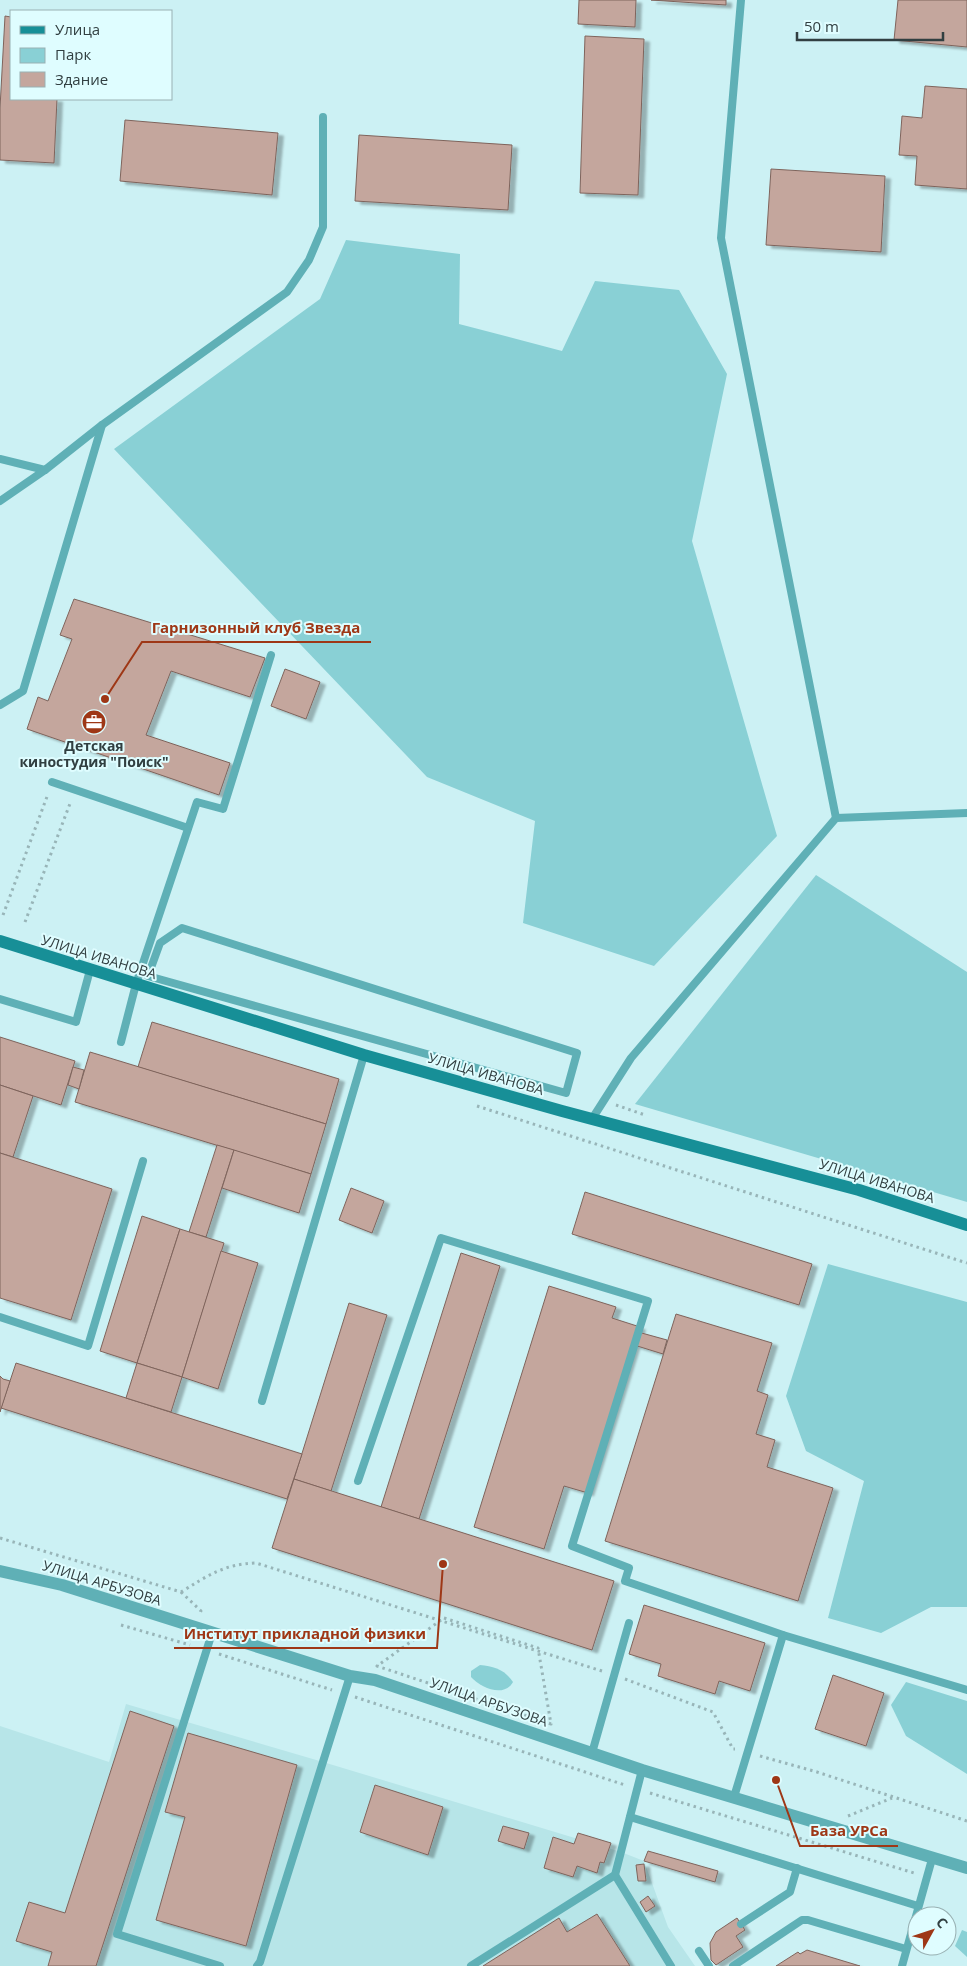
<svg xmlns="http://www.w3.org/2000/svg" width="967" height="1966" font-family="'Open Sans',sans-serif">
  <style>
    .built { fill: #b7e5e8 }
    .green { fill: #89d0d5 }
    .building { fill: #c4a69d; stroke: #7f645c; filter: url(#shadow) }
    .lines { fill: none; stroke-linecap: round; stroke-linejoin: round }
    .path { stroke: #98b5b8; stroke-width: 3; stroke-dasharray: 2.5 4; stroke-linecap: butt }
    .service { stroke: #5fb0b6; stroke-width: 8 }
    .tertiary { stroke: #5fb0b6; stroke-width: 12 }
    .secondary { stroke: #178f97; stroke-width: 12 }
    .labels { text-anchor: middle; stroke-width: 4; stroke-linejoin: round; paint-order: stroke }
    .poi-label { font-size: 14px; font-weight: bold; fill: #313f41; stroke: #dffdff }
    .street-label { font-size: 14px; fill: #313f41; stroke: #dffdff }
    .leader { fill: none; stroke: #9e3716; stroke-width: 2 }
    .callout-dot { fill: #9e3716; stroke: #dffdff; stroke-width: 2 }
    .callout-label { font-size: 15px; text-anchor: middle; font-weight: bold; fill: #9e3716; stroke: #dffdff; stroke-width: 4; stroke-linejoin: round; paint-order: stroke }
  </style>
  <defs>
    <filter id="shadow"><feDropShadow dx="5.5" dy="3" stdDeviation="1" flood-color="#0004"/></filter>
  </defs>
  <rect width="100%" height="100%" fill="#ccf1f4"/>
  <!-- built -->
  <polygon class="built" points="126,1704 323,1762 621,1852 644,1861 668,1927 695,1966 0,1966 0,1726 109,1762"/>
  <!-- green -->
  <g class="green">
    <polygon points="346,240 460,254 459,324 562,351 595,281 679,290 727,374 692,541 777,836 654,966 523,923 535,821 427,777 114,449 320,299"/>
    <polygon points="816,875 967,972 967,1202 635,1104"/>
    <polygon points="828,1264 967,1302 967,1607 931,1607 881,1633 828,1618 864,1481 806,1451 786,1396"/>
    <path d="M 480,1665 C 494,1666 505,1670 513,1682 C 504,1698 481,1688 471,1677 L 471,1671 Z"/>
    <polygon points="906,1682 967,1701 967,1774 906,1736 891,1705"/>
    <polygon points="962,1930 967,1932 967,1957 955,1946"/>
  </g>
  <!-- building -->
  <g class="building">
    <polygon points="579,0 636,0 635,27 578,24"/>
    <polygon points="651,0 726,0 726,5"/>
    <polygon points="898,0 967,0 967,47 894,40"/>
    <polygon points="5,16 11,17 11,99 57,99 54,163 0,160 0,108"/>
    <polygon points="585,36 644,39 638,195 580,193"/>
    <polygon points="925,86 967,89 967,189 915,185 917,156 899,155 902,116 922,118"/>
    <polygon points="125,120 278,133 272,195 120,181"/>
    <polygon points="359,135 512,145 508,210 355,201"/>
    <polygon points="771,169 885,176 881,252 766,245"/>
    <polygon points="74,599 265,658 250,697 171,671 146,735 230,763 219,795 27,729 38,697 48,701 72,639 60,635"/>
    <polygon points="285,669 320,682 306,719 271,706"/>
    <polygon points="152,1022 339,1079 326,1124 138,1067"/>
    <polygon points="0,1037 75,1061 61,1105 0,1085"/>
    <polygon points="90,1052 326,1124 311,1174 75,1102"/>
    <polygon points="73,1067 84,1070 79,1089 68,1085"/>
    <polygon points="0,1085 33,1096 13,1157 0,1153"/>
    <polygon points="217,1145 234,1150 206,1237 189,1232"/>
    <polygon points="234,1150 311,1174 299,1213 222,1188"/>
    <polygon points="0,1153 112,1189 71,1320 0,1298"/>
    <polygon points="351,1188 384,1201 372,1233 339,1220"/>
    <polygon points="585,1192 812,1264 799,1305 572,1234"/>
    <polygon points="142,1216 180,1229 137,1363 100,1351"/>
    <polygon points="180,1229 224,1243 182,1377 137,1363"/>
    <polygon points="221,1251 258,1263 218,1389 182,1377"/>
    <polygon points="461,1253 500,1266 419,1519 381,1507"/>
    <polygon points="549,1286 616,1307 612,1318 640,1327 588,1493 564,1486 544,1549 474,1527"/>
    <polygon points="349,1303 387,1315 331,1491 294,1479"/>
    <polygon points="676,1314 772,1343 757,1391 768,1395 756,1434 775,1440 767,1467 833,1488 798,1601 605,1541"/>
    <polygon points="638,1332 667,1340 663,1354 634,1345"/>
    <polygon points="16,1363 302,1454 287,1499 1,1408"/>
    <polygon points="137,1363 182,1377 171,1412 126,1398"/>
    <polygon points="0,1376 3,1379 10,1381 0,1412"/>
    <polygon points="294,1479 614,1581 592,1650 272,1548"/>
    <polygon points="644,1605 765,1643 750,1691 719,1681 715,1694 658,1676 661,1664 629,1654"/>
    <polygon points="833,1675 884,1693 866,1746 815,1729"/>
    <polygon points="130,1711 174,1726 96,1966 48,1966 52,1952 16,1941 29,1902 65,1913"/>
    <polygon points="188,1733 297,1765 246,1946 156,1920 185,1817 165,1812"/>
    <polygon points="375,1785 443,1807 428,1855 360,1832"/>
    <polygon points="503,1826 529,1833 524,1849 498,1841"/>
    <polygon points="578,1833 611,1843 604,1863 600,1862 597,1873 577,1866 573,1877 544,1868 553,1837 574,1844"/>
    <polygon points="648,1851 718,1871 715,1882 644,1861"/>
    <polygon points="644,1864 646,1881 638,1881 636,1865"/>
    <polygon points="648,1896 655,1906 646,1912 640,1902"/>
    <polygon points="597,1914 630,1966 483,1966 559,1918 567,1932"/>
    <polygon points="737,1918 745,1930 736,1936 743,1947 716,1965 711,1960 710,1943 716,1932"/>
    <polygon points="807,1950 860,1966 776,1966 798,1952 800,1954"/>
  </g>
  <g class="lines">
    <!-- path -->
    <g class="path">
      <polyline points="3,915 48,794"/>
      <polyline points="25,922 71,801"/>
      <polyline points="616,1105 645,1115"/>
      <polyline points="477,1106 967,1263"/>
      <path d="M 0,1538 L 181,1592 C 207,1576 224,1564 256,1563 L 602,1671"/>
      <polyline points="181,1592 201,1611 200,1613"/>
      <polygon points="444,1618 538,1648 551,1724 377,1666"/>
      <polyline points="121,1625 190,1645"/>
      <polyline points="219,1654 332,1690"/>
      <polyline points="625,1679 713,1712 733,1749 735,1749"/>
      <polyline points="355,1697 625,1785"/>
      <polyline points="760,1756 817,1772 967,1821"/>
      <polyline points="650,1793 914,1873"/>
      <polyline points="848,1816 892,1798"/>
    </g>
    <!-- service -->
    <g class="service">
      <polyline points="741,0 721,238 836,818"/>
      <polyline points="0,459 45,470 102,425 287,292 309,260 323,227 323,117"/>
      <polyline points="0,501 45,470"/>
      <polyline points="0,705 23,691 102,425"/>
      <polyline points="52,782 188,828"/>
      <polygon points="182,928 577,1053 566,1093 148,976 160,943"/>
      <polyline points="0,999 76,1022 90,970"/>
      <polyline points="121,1042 136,984 197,802 223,809 271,655"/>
      <polyline points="592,1119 631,1058 836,818 967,813"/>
      <polyline points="0,1317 88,1346 143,1161"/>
      <polyline points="262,1401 364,1055"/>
      <polyline points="358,1481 441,1238 648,1301 572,1546 629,1568 625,1581 783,1635 967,1690"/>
      <polyline points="212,1633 117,1934 220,1966"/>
      <polyline points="592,1753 629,1623"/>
      <polyline points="734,1797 783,1635"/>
      <polyline points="630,1817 918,1906"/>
      <polyline points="615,1875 671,1966"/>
      <polyline points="741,1924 790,1892 797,1868"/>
      <polyline points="699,1951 709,1966"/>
      <polyline points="257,1966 260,1962 350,1676"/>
      <polyline points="471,1966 615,1875 642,1770"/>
      <polyline points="733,1966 802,1920 808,1920 906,1949"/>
      <polyline points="902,1966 932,1859"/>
    </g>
    <!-- tertiary -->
    <polyline class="tertiary" points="0,1571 62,1585 350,1676 375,1680 642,1770 967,1868"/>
    <!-- secondary -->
    <polyline class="secondary" points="0,941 364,1055 562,1111 859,1190 967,1225"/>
  </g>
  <!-- icons -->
  <defs>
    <symbol id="office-disc" viewBox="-11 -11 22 22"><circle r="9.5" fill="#9e3716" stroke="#dffdff"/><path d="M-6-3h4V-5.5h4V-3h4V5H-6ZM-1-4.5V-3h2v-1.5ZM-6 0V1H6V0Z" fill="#fff"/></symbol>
  </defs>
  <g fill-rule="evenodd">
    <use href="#office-disc" x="80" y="708" width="28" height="28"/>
  </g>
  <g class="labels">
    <!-- poi labels -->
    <g class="poi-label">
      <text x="94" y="751">Детская<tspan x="94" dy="16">киностудия "Поиск"</tspan></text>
    </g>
    <!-- street labels -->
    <g class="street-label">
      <text transform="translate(99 957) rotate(17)" y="5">УЛИЦА ИВАНОВА</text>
      <text transform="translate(486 1074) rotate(16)" y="5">УЛИЦА ИВАНОВА</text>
      <text transform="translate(877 1181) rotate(17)" y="5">УЛИЦА ИВАНОВА</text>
      <text transform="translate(102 1583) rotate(17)" y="5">УЛИЦА АРБУЗОВА</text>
      <text transform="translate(489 1702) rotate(19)" y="5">УЛИЦА АРБУЗОВА</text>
    </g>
  </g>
  <!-- callouts -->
  <path class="leader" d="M105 699L142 642H371M443 1564L437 1648H174M776 1780L800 1846H898"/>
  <g class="callout-dot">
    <circle cx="105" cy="699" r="5"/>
    <circle cx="443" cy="1564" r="5"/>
    <circle cx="776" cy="1780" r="5"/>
  </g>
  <g class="callout-label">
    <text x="256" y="633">Гарнизонный клуб Звезда</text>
    <text x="305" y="1639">Институт прикладной физики</text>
    <text x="849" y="1836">База УРСа</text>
  </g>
  <!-- legend -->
  <rect x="10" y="10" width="162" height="90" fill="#dffdff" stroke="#99b1b3"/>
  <rect x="20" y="26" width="25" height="8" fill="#178f97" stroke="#99b1b3"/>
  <text x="55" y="35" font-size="15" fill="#313f41">Улица</text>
  <rect x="20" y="48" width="25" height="15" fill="#89d0d5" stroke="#99b1b3"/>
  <text x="55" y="60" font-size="15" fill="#313f41">Парк</text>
  <rect x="20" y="72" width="25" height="15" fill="#c4a69d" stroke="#99b1b3"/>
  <text x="55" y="85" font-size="15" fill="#313f41">Здание</text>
  <!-- north arrow -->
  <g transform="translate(932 1931) rotate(50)"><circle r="24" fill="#dffdff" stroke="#99b1b3"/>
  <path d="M0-4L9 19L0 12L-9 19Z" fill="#9e3716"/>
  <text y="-8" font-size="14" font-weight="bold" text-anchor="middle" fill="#313f41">С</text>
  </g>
  <!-- scale -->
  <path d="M797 32v8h146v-8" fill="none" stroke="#313f41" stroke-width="2.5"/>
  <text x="804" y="32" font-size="15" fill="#313f41" stroke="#dffdff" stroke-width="4" paint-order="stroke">50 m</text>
</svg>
